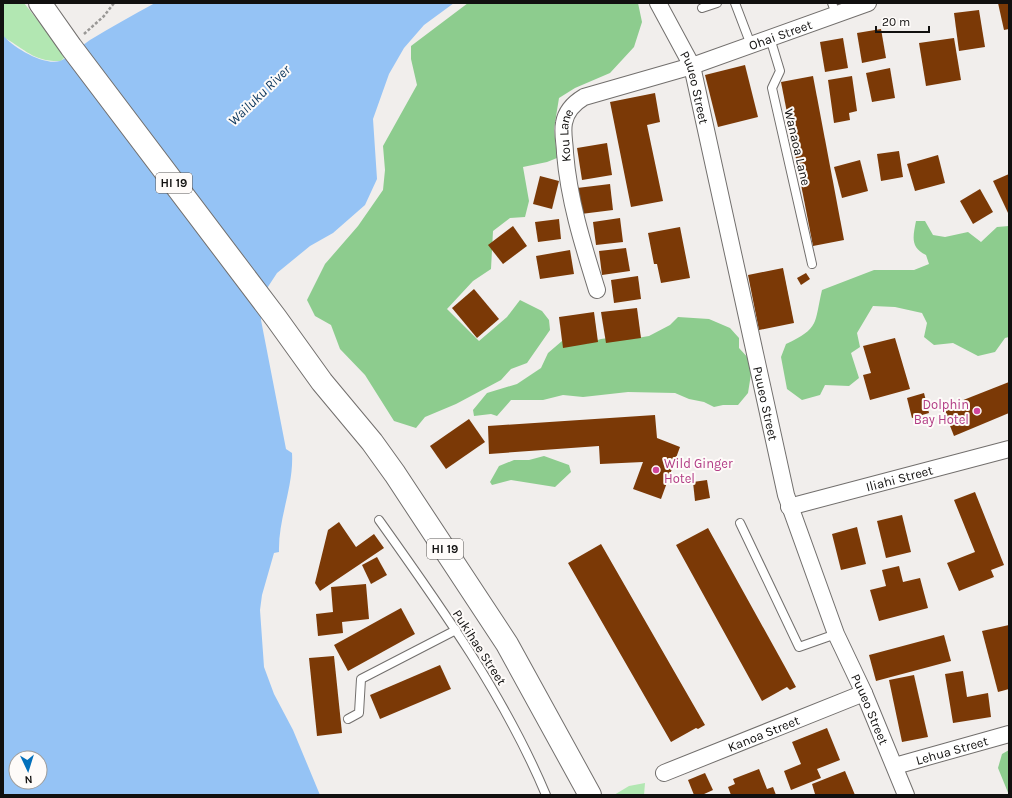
<svg xmlns="http://www.w3.org/2000/svg" width="1012" height="798" font-family="Karla,sans-serif">
  <style>
    .green { fill: #b2e7b2 }
    .forest { fill: #8dcc8e }
    .water { fill: #95c3f5; fill-rule: evenodd }
    .building { fill: #7b3906 }
    .lines { fill: none; stroke-linecap: round; stroke-linejoin: round }
    .lane-casing { stroke: #726f6d; stroke-width: 10 }
    .street-casing { stroke: #726f6d; stroke-width: 18 }
    .primary-casing { stroke: #726f6d; stroke-width: 24 }
    .path { stroke: #9a9896; stroke-width: 2.5; stroke-dasharray: 3 2; stroke-linecap: butt }
    .lane { stroke: #fff; stroke-width: 8 }
    .street { stroke: #fff; stroke-width: 16 }
    .primary { stroke: #fff; stroke-width: 22 }
    .hotel-dot { fill: #d1479c; stroke: #fefbf9; stroke-width: 1.5 }
    .labels { text-anchor: middle; stroke-width: 4; stroke-linejoin: round; paint-order: stroke }
    .shield { fill: #fefbf9; stroke: #585655; stroke-width: 1 }
    .shield-label { font-size: 12px; font-weight: bold; fill: #11100f }
    .street-label { font-size: 13px; fill: #11100f; stroke: #fefbf9 }
    .hotel-label { font-size: 13px; fill: #b23c85; stroke: #fefbf9; text-anchor: end }
    .water-label { font-size: 14px; font-style: italic; fill: #0b365d; stroke: #fefbf9 }
  </style>
  <rect width="100%" height="100%" fill="#f1eeec"/>
  <!-- green -->
  <g class="green">
    <path d="M 3,3 L 24,3 L 66,56 L 61,61 C 34,62 26,50 5,38 L 3,35 Z"/>
    <polygon points="645,783 644,795 614,795 629,786"/>
  </g>
  <!-- forest -->
  <g class="forest">
    <polygon points="468,3 638,3 642,22 634,47 610,73 575,88 559,98 554,129 557,158 547,162 523,167 529,201 525,217 510,218 493,231 491,269 473,281 447,309 479,341 507,317 520,300 542,311 549,320 550,330 527,363 511,369 501,380 456,404 425,417 416,428 394,421 365,375 340,349 331,325 315,316 307,300 325,264 358,226 383,190 385,170 383,146 417,85 411,59 411,46"/>
    <path d="M 916,221 L 925,221 L 933,235 L 945,237 L 968,232 L 981,242 L 997,227 L 1009,226 L 1009,337 L 1005,338 L 995,352 L 978,356 L 953,343 L 934,345 L 924,337 L 927,323 L 922,313 L 895,307 L 873,306 L 857,333 L 860,347 L 851,353 L 859,378 L 849,386 L 825,385 L 820,395 L 802,400 L 787,389 L 781,357 L 786,344 C 820,328 814,324 822,290 L 874,270 L 914,270 L 929,264 L 926,255 C 910,247 913,237 916,221 Z"/>
    <polygon points="678,317 709,319 730,328 739,338 739,348 750,360 751,374 748,393 738,405 723,405 714,407 704,402 689,399 675,393 628,392 583,397 563,395 543,400 511,400 497,416 491,414 474,416 473,410 487,393 517,384 541,368 548,353 562,341 585,344 601,339 616,337 631,339 649,336 670,325"/>
    <polygon points="544,456 569,465 571,472 555,487 511,480 492,485 490,482 499,466 514,460 529,460"/>
    <polygon points="1009,750 1009,795 998,768 1002,754"/>
  </g>
  <!-- water -->
  <path class="water" d="M 155,3 L 454,3 L 424,25 L 404,48 L 389,74 L 373,119 L 377,179 L 365,205 L 333,233 L 310,246 L 277,273 L 262,296 L 261,320 L 286,449 L 292,453 C 294,487 278,518 279,552 L 274,553 L 262,595 L 260,610 L 264,667 L 274,694 L 293,730 L 320,795 L 3,795 L 3,35 C 12,47 44,66 60,61 C 66,59 83,45 90,40 C 111,27 133,15 155,3 ZM 16,758 L 40,758 L 40,782 L 16,782 Z"/>
  <!-- building -->
  <g class="building">
    <polygon points="998,3 1009,3 1009,29 1004,30"/>
    <polygon points="979,10 985,47 959,51 954,13"/>
    <polygon points="881,29 886,58 862,63 857,33"/>
    <polygon points="843,38 848,68 825,72 820,42"/>
    <polygon points="954,38 961,80 926,86 919,43"/>
    <polygon points="745,65 758,117 718,127 705,75"/>
    <polygon points="890,68 895,98 872,102 866,73"/>
    <polygon points="813,76 844,240 813,246 781,82"/>
    <polygon points="852,76 857,111 849,113 850,120 834,123 828,80"/>
    <polygon points="655,93 660,122 647,125 663,201 631,207 610,102"/>
    <polygon points="607,143 612,175 582,180 577,148"/>
    <polygon points="899,151 903,177 881,181 877,154"/>
    <polygon points="938,155 945,183 915,191 907,164"/>
    <polygon points="860,160 868,191 842,198 834,167"/>
    <polygon points="1009,174 1009,215 993,181"/>
    <polygon points="540,176 559,181 552,209 533,204"/>
    <polygon points="610,184 613,210 581,214 577,188"/>
    <polygon points="980,189 993,212 973,224 960,201"/>
    <polygon points="620,218 623,242 596,245 593,222"/>
    <polygon points="559,219 561,239 538,242 535,222"/>
    <polygon points="513,226 527,246 503,264 488,245"/>
    <polygon points="680,227 690,278 661,283 657,264 654,264 648,233"/>
    <polygon points="626,248 630,271 602,275 599,251"/>
    <polygon points="570,250 574,274 540,279 536,256"/>
    <polygon points="783,268 794,323 759,330 748,275"/>
    <polygon points="806,273 810,279 801,285 797,278"/>
    <polygon points="638,276 641,299 614,303 611,280"/>
    <polygon points="474,289 499,319 477,338 452,308"/>
    <polygon points="637,308 641,338 606,343 601,312"/>
    <polygon points="594,312 598,342 563,348 559,317"/>
    <polygon points="895,338 910,389 870,400 863,375 871,373 863,346"/>
    <polygon points="1009,382 1009,413 954,436 943,408"/>
    <polygon points="924,393 929,413 912,418 907,398"/>
    <polygon points="655,415 657,438 680,447 661,499 633,489 643,462 600,464 599,446 489,454 488,426"/>
    <polygon points="469,419 485,442 446,469 430,446"/>
    <polygon points="707,480 710,498 695,501 693,482"/>
    <polygon points="975,492 1004,565 991,570 994,577 959,591 947,563 975,552 954,500"/>
    <polygon points="902,515 911,552 886,558 877,521"/>
    <polygon points="339,522 356,547 374,534 384,548 320,591 315,583 328,530"/>
    <polygon points="857,527 866,564 841,570 832,534"/>
    <polygon points="708,528 784,665 796,687 790,690 787,687 762,701 676,545"/>
    <polygon points="601,544 705,725 698,729 696,728 671,742 568,563"/>
    <polygon points="377,557 387,575 371,584 362,565"/>
    <polygon points="899,566 903,582 920,578 928,608 879,621 870,590 886,586 882,570"/>
    <polygon points="366,584 369,619 342,622 343,633 318,636 316,614 333,612 331,587"/>
    <polygon points="401,608 415,634 348,671 334,645"/>
    <polygon points="1009,625 1009,689 998,692 982,631"/>
    <polygon points="944,635 951,661 876,681 869,655"/>
    <polygon points="334,656 342,733 317,736 309,658"/>
    <polygon points="440,665 451,689 380,719 370,695"/>
    <polygon points="963,671 967,697 988,693 991,717 953,723 945,674"/>
    <polygon points="914,675 928,737 902,742 889,680"/>
    <polygon points="827,728 840,760 817,769 821,778 791,790 784,771 801,764 792,742"/>
    <polygon points="759,769 767,789 773,787 776,795 731,795 728,787 735,784 733,779"/>
    <polygon points="845,771 855,795 813,795 815,794 812,784"/>
    <polygon points="705,773 713,790 702,795 694,795 688,780"/>
  </g>
  <g class="lines">
    <defs>
      <g id="lane">
        <polyline points="735,3 751,45"/>
        <polyline points="832,3 836,14"/>
        <polyline points="702,8 717,3"/>
        <polyline points="770,38 780,71 772,88 812,264"/>
        <path d="M 379,520 C 441,607 504,695 546,795"/>
        <polyline points="740,523 799,647 836,634"/>
        <polyline points="348,719 359,713 361,679 456,630"/>
      </g>
      <g id="street">
        <path id="s1" d="M 658,3 L 692,66 L 786,495 L 836,634 L 864,693 L 906,795"/>
        <path id="s2" d="M 597,290 C 583,245 569,201 565,153 C 565,144 562,133 564,123 C 566,111 574,103 584,97 L 692,66 L 868,3"/>
        <path id="s3" d="M 789,507 L 1009,449"/>
        <path id="s4" d="M 895,766 L 1009,734"/>
        <path id="s5" d="M 664,773 L 864,693"/>
      </g>
      <polyline id="primary" points="40,3 71,47 276,318 322,382 372,442 395,474 507,644 590,795"/>
    </defs>
    <!-- lane casing -->
    <use href="#lane" class="lane-casing"/>
    <!-- street casing -->
    <use href="#street" class="street-casing"/>
    <!-- primary casing -->
    <use href="#primary" class="primary-casing"/>
    <!-- path -->
    <polyline class="path" points="84,34 104,16 114,3"/>
    <!-- lane -->
    <use href="#lane" class="lane"/>
    <!-- street -->
    <use href="#street" class="street"/>
    <!-- primary -->
    <use href="#primary" class="primary"/>
  </g>
  <!-- markers -->
  <g class="hotel-dot">
    <circle cx="977" cy="411" r="4"/>
    <circle cx="656" cy="470" r="4"/>
  </g>
  <g class="labels">
    <!-- shield labels -->
    <g class="shield">
      <rect x="156" y="173" width="36" height="20" rx="3"/>
      <rect x="427" y="539" width="36" height="20" rx="3"/>
    </g>
    <g class="shield-label">
      <text x="174" y="187">HI 19</text>
      <text x="445" y="553">HI 19</text>
    </g>
    <!-- street labels -->
    <g class="street-label">
      <text dy="5" stroke="none"><textPath href="#s2" startOffset="411">Ohai Street</textPath></text>
      <text dy="5" stroke="none"><textPath href="#s1" startOffset="93">Puueo Street</textPath></text>
      <text dy="5" stroke="none"><textPath href="#s2" startOffset="159">Kou Lane</textPath></text>
      <text transform="translate(798 147) rotate(77)" y="5">Wanaoa Lane</text>
      <text dy="5" stroke="none"><textPath href="#s1" startOffset="417">Puueo Street</textPath></text>
      <text dy="5" stroke="none"><textPath href="#s3" startOffset="114">Iliahi Street</textPath></text>
      <text transform="translate(480 647) rotate(57)" y="5">Pukihae Street</text>
      <text dy="5" stroke="none"><textPath href="#s1" startOffset="741">Puueo Street</textPath></text>
      <text dy="5" stroke="none"><textPath href="#s5" startOffset="107">Kanoa Street</textPath></text>
      <text dy="5" stroke="none"><textPath href="#s4" startOffset="59">Lehua Street</textPath></text>
    </g>
    <!-- hotel labels -->
    <g class="hotel-label">
      <text x="969" y="409">Dolphin<tspan x="969" dy="15">Bay Hotel</tspan></text>
      <text x="664" y="468" text-anchor="start">Wild Ginger<tspan x="664" dy="15">Hotel</tspan></text>
    </g>
    <!-- water labels -->
    <g class="water-label">
      <text transform="translate(259 95) rotate(-44)" y="5">Wailuku River</text>
    </g>
  </g>
  <!-- border -->
  <rect width="1012" height="798" fill="none" stroke="#11100f" stroke-width="8"/>
  <!-- north arrow -->
  <g transform="translate(28 770) rotate(176)"><circle r="19" fill="#fefbf9" stroke="#9f9d9b"/>
  <path d="M0-3L7 15L0 10L-7 15Z" fill="#0370bb"/>
  <text y="-6" font-size="11" font-weight="bold" text-anchor="middle" fill="#11100f">N</text>
  </g>
  <!-- scale -->
  <path d="M876 26v6h53v-6" fill="none" stroke="#11100f" stroke-width="2"/>
  <text x="882" y="26" font-size="12" fill="#11100f" stroke="#fefbf9" stroke-width="3" paint-order="stroke">20 m</text>
</svg>
